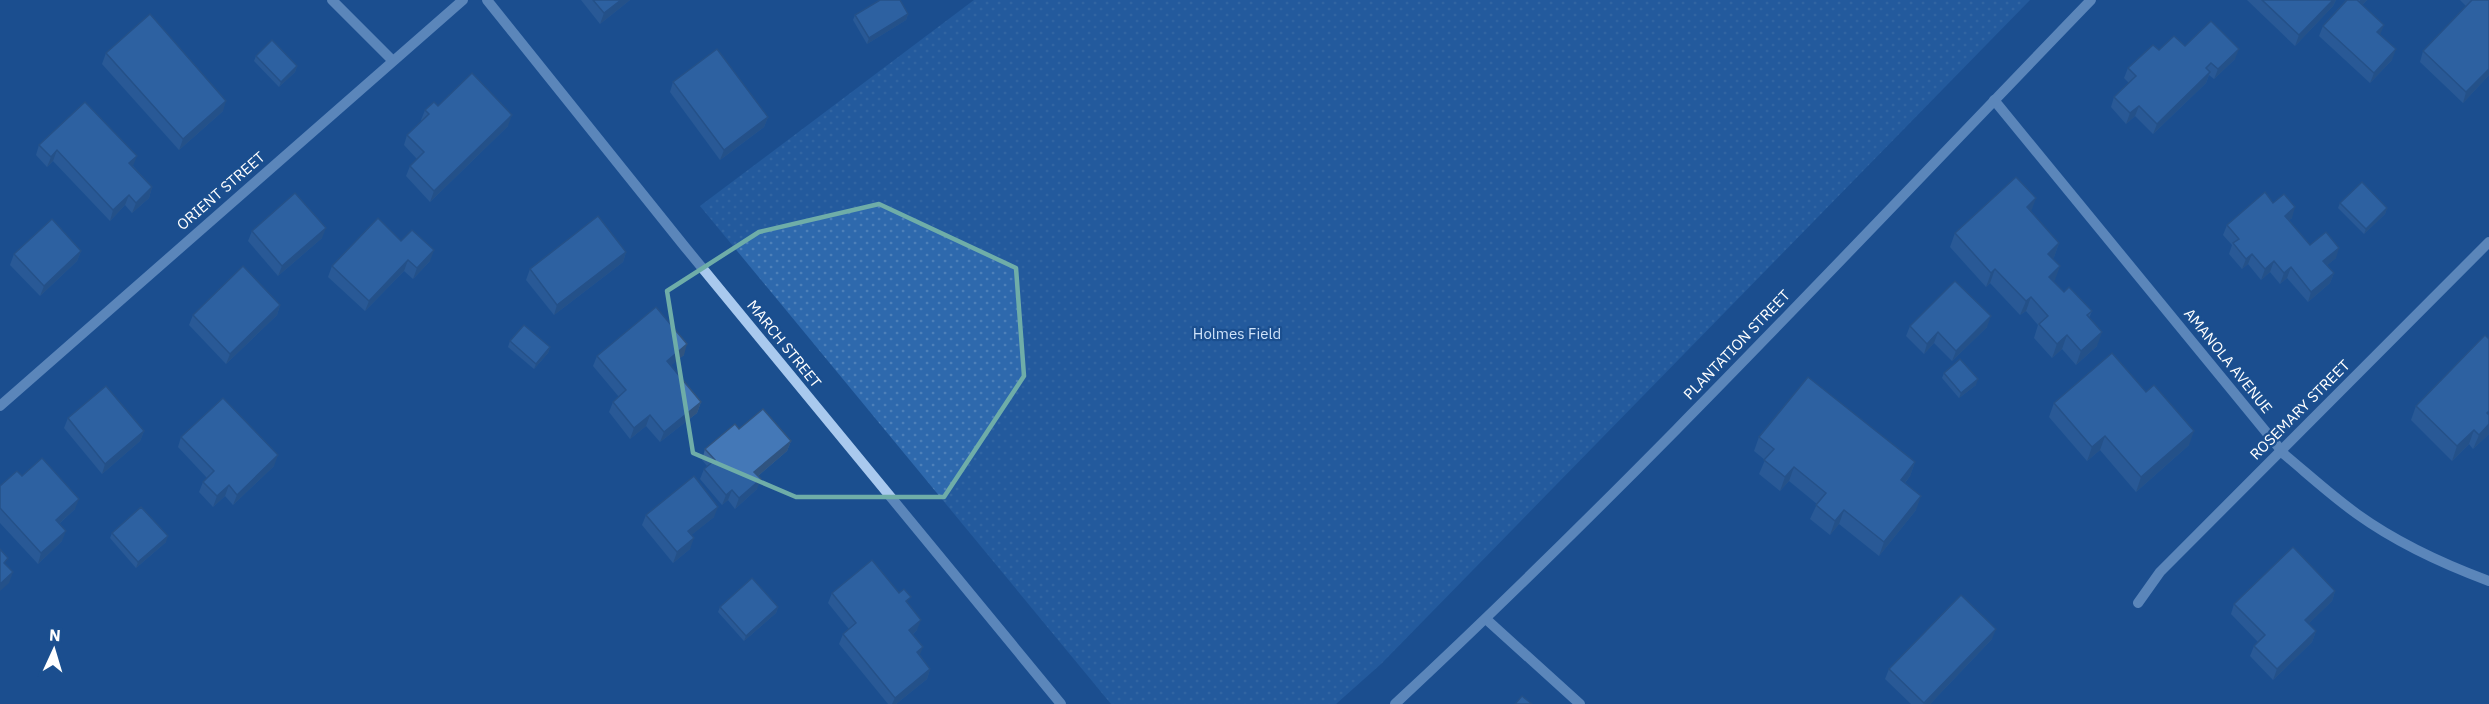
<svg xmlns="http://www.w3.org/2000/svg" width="2489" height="704" font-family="'IBM Plex Sans',sans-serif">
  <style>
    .park { fill: url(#park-dots) }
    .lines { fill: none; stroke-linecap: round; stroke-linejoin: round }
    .minor { stroke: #a9c9ee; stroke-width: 10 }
    .wall { fill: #3a679d }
    .shaded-wall { fill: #305480 }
    .building { fill: #4478b7; stroke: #305480; stroke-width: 1.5 }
    .marked { fill: none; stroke: #6fada8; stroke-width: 4.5; stroke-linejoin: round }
    .labels { text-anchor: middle; stroke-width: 4.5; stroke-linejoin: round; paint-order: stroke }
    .street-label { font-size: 15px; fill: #fff; stroke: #1b4f8f }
    .park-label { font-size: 15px; fill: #cfe3fa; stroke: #1b4f8f }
  </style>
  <defs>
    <pattern id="park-dots" width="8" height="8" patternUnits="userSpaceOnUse" patternTransform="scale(1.5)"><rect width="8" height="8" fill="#2e69ad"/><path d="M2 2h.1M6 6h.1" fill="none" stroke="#4d80b9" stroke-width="1.8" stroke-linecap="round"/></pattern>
  </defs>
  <rect width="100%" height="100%" fill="#1b4f8f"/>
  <!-- park -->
  <polygon class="park" points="974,0 2030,0 1381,664 1336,704 1111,704 700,206"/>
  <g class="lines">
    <!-- minor -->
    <g class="minor">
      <polyline points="332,0 392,60"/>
      <polyline points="487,0 685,247 1061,704"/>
      <path d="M 1994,100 L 2285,455 C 2309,475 2332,496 2357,514 C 2396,542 2443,564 2489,581"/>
      <polyline points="0,406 463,0"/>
      <polyline points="2138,603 2160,572 2489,242"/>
      <polyline points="1486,619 1580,704"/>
      <path d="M 1395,704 C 1637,479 1862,237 2091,0"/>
    </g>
  </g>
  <!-- wall -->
  <g class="wall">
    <polygon points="581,0 630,0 600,24"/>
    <polygon points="2247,0 2336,0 2333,6 2295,46"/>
    <polygon points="2346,0 2367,0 2362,5 2380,35 2392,60 2370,83 2319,36 2323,26"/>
    <polygon points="2460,0 2489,0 2489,75 2463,103 2420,62 2423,51 2466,6"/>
    <polygon points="908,14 906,20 867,44 853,20 855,15"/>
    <polygon points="2185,46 2235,59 2214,79 2209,75 2206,83 2153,134 2135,116 2126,124 2111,107 2114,97 2129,83 2124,78 2128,68"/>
    <polygon points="106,53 223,111 179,150 102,64"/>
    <polygon points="256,56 297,66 295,72 279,87 254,61"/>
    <polygon points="673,82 768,117 764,127 720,160 670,92"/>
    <polygon points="438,106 508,126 430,202 406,176 410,166 417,159 404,145 407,135 422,121 421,120 425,110"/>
    <polygon points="39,145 133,166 152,187 149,198 132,213 125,205 110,221 53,161 47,167 36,155"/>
    <polygon points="2273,203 2292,218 2289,220 2310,245 2336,258 2327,265 2334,273 2330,283 2308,302 2287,278 2280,284 2270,272 2261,280 2248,264 2242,269 2229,254 2232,245 2223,235 2227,225"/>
    <polygon points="2340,203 2387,208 2385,214 2364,234 2338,208"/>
    <polygon points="2031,212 2059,243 2054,257 2052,258 2060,266 2053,281 2064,292 2092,311 2089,318 2097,346 2076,365 2062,349 2052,358 2034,338 2038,325 2026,311 2020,315 1990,283 1986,287 1950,247 1955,233"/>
    <polygon points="252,231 322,238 278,276 248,241"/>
    <polygon points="401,241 430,261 413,279 404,271 365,311 328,277 332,266"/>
    <polygon points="81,251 77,261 40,296 10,265 14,254"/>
    <polygon points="626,252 623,262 554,315 526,280 530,269"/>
    <polygon points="280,305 277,315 226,364 189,325 193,315"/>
    <polygon points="1910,326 1987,327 1952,361 1934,343 1924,354 1906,336"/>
    <polygon points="510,341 550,347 548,353 534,369 508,347"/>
    <polygon points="684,355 671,365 701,402 697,413 660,442 646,426 630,439 609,412 613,402 619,397 593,366 597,356"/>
    <polygon points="1944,373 1976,385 1959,398 1942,378"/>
    <polygon points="2054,403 2189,445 2136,492 2100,450 2087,461 2049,417"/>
    <polygon points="2416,406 2489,434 2473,449 2469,444 2452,461 2411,420"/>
    <polygon points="68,418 144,431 140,441 102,474 64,428"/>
    <polygon points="739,429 791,441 787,451 758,476 757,489 735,509 728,500 722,505 700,479 704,469 707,466 702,460 705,449"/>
    <polygon points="181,437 274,466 233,505 225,496 213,507 199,492 203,482 207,478 178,447"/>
    <polygon points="1759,437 1915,462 1910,476 1905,483 1916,510 1879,556 1839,524 1830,535 1810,519 1817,504 1789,481 1780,491 1759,474 1765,460 1754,451"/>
    <polygon points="22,476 75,509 59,524 62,541 38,564 0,523 0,486"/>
    <polygon points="646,515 714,517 691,535 690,549 673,563 642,525"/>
    <polygon points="112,533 166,542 136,568 110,538"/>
    <polygon points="2335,591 2332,601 2308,624 2316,631 2312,642 2273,680 2250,656 2254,646 2258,642 2231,614 2234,604"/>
    <polygon points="832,593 908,604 917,630 912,635 920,655 930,669 927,679 896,704 888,704 839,644 843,634 849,629 828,603"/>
    <polygon points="720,607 778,607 776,613 744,641 718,612"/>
    <polygon points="1992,639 1930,704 1911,704 1885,679 1889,669"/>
  </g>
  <!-- shaded-wall -->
  <g class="shaded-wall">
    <polygon points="621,0 630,0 600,24 604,13"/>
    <polygon points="2333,0 2336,0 2333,6 2295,46 2299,35"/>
    <polygon points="2360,0 2367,0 2356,11"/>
    <polygon points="908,14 906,20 867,44 869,38"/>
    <polygon points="2384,25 2380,35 2377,32"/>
    <polygon points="2239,49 2235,59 2214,79 2218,69"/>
    <polygon points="2396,49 2392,60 2370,83 2374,73"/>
    <polygon points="297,66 295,72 279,87 281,82"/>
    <polygon points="2489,69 2489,75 2463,103 2466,92"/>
    <polygon points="2210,72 2206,83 2153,134 2157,124"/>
    <polygon points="226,101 223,111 179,150 183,139"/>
    <polygon points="2139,106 2135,116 2126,124 2130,113"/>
    <polygon points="512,115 508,126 430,202 434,191"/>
    <polygon points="768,117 764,127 720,160 724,150"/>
    <polygon points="57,150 53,161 47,167 51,157"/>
    <polygon points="137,156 133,166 129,163"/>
    <polygon points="152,187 149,198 132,213 136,203"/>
    <polygon points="129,195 125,205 110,221 113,210"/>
    <polygon points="2036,198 2031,212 2027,207"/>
    <polygon points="2295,207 2292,218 2281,226 2285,216"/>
    <polygon points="2387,208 2385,214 2364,234 2366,229"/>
    <polygon points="326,228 322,238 278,276 282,266"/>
    <polygon points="2059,243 2054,257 2043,268 2048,254"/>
    <polygon points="2339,248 2336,258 2320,271 2323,261"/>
    <polygon points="434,250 430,261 413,279 417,268"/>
    <polygon points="81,251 77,261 40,296 44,286"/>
    <polygon points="626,252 623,262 554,315 557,305"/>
    <polygon points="2252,254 2248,264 2242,269 2246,259"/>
    <polygon points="408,260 404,271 365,311 369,301"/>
    <polygon points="2274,261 2270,272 2261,280 2265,269"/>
    <polygon points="2060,266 2055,280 2044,291 2049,277"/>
    <polygon points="2291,267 2287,278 2280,284 2284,273"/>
    <polygon points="1995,269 1990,283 1986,287 1991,273"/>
    <polygon points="2334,273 2330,283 2308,302 2311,292"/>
    <polygon points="2031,297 2026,311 2020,315 2026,301"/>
    <polygon points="280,305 277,315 226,364 230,354"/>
    <polygon points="1991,316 1987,327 1952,361 1956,351"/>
    <polygon points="1938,332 1934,343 1924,354 1927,344"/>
    <polygon points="2102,332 2097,346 2076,365 2081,351"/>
    <polygon points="2067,335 2062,349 2052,358 2057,344"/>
    <polygon points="687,344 684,355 663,372 667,361"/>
    <polygon points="550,347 548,353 534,369 536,364"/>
    <polygon points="1978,379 1976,385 1959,398 1961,393"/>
    <polygon points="701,402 697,413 660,442 664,432"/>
    <polygon points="650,415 646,426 630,439 634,428"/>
    <polygon points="2489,424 2489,434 2473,449 2479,435"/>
    <polygon points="2474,430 2469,444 2452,461 2457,446"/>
    <polygon points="144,431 140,441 102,474 105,464"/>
    <polygon points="2194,431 2189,445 2136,492 2141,477"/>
    <polygon points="2105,436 2100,450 2087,461 2092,447"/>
    <polygon points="791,441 787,451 751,482 754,472"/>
    <polygon points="278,455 274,466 233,505 237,495"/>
    <polygon points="1915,462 1910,476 1896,494 1901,480"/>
    <polygon points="1794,467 1789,481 1780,491 1785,477"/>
    <polygon points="761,479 757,489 735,509 739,498"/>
    <polygon points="229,485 225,496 213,507 217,496"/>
    <polygon points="732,490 728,500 722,505 726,495"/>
    <polygon points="1921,496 1916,510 1879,556 1884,542"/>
    <polygon points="79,499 75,509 52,530 56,520"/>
    <polygon points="718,507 714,517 684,541 688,531"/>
    <polygon points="1844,510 1839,524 1830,535 1835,521"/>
    <polygon points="66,531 62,541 38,564 41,553"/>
    <polygon points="168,536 166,542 136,568 138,562"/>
    <polygon points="694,538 690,549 673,563 677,552"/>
    <polygon points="13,572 9,583 0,591 0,584"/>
    <polygon points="2335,591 2332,601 2301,631 2305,620"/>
    <polygon points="778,607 776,613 744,641 746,636"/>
    <polygon points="921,620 917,630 905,641 909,630"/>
    <polygon points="1996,629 1992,639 1930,704 1924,704"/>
    <polygon points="2316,631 2312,642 2273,680 2277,669"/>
    <polygon points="923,647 919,657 917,652"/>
    <polygon points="930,669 927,679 896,704 892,704 895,698"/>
  </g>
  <!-- building -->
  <g class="building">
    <polygon points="593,0 621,0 604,13"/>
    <polygon points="880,0 900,0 908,14 869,38 855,15"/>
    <polygon points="2262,0 2333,0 2299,35"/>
    <polygon points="2347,0 2357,0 2384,25 2377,32 2396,49 2374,73 2323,26"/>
    <polygon points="2472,0 2489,0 2489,69 2466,92 2423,51"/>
    <polygon points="150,14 226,101 183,139 106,53"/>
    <polygon points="2211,21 2239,49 2218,69 2211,63 2206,68 2210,72 2157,124 2139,106 2130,113 2114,97 2136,76 2128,68 2153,45 2159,50 2174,36 2185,46"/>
    <polygon points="272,40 297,66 281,82 256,56"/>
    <polygon points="717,49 768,117 724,150 673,82"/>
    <polygon points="472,73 512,115 434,191 410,166 424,152 407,135 429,114 425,110 434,102 438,106"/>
    <polygon points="85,102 137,156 129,163 152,187 136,203 129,195 113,210 57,150 51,157 39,145"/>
    <polygon points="2016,177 2036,198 2027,207 2059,243 2048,254 2060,266 2049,277 2064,292 2069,287 2092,311 2087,315 2102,332 2081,351 2067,335 2057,344 2039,324 2048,316 2031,297 2026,301 1995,269 1991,273 1955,233"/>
    <polygon points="2362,182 2387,208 2366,229 2340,203"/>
    <polygon points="2265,192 2273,203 2284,194 2295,207 2285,216 2310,245 2326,232 2339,248 2323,261 2334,273 2311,292 2291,267 2284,273 2274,261 2265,269 2252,254 2246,259 2233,243 2239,239 2227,225"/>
    <polygon points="295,193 326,228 282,266 252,231"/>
    <polygon points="598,216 626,252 557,305 530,269"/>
    <polygon points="378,218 401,241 412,230 434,250 417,268 408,260 369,301 332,266"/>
    <polygon points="52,219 81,251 44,286 14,254"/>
    <polygon points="243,266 280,305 230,354 193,315"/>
    <polygon points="1955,281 1991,316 1956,351 1938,332 1927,344 1910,326"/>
    <polygon points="656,307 687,344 667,361 701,402 664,432 650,415 634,428 613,402 626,390 597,356"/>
    <polygon points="524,325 550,347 536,364 510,341"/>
    <polygon points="2485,335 2489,339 2489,411 2487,413 2489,415 2489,424 2479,435 2474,430 2457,446 2416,406"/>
    <polygon points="2112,353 2146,392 2154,385 2194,431 2141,477 2105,436 2092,447 2054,403"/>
    <polygon points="1960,359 1978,379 1961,393 1944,373"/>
    <polygon points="1808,377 1915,462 1901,480 1921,496 1884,542 1844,510 1835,521 1816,505 1826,493 1794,467 1785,477 1764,460 1774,449 1759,437"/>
    <polygon points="106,386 144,431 105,464 68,418"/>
    <polygon points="223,398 278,455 237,495 229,485 217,496 203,482 214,471 181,437"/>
    <polygon points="763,409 791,441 754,472 761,479 739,498 732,490 726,495 704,469 715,460 705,449 735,424 739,429"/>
    <polygon points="42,458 79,499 56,520 66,531 41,553 0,508 0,486 17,471 22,476"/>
    <polygon points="694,476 718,507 688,531 694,538 677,552 646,515"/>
    <polygon points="141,507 168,536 138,562 112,533"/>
    <polygon points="2293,547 2335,591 2305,620 2316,631 2277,669 2254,646 2265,635 2234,604"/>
    <polygon points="0,549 8,558 4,563 13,572 0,584"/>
    <polygon points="872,560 899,593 904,589 911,597 906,601 921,620 909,630 923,647 917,652 930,669 895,698 843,634 856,623 832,593"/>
    <polygon points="752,578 778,607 746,636 720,607"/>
    <polygon points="1961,595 1996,629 1924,703 1889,669"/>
    <polygon points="1522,696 1532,704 1515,704"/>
  </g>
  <!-- marked area -->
  <path d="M0 0H2489V704H0ZM 879,204 L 1016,268 L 1024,376 L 944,497 L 796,497 L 693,453 L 667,291 L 759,232 Z" fill="#1b4f8f" fill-opacity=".55" fill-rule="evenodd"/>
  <path class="marked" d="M 879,204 L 1016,268 L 1024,376 L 944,497 L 796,497 L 693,453 L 667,291 L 759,232 Z"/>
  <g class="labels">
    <!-- street labels -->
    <g class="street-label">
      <text transform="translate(221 191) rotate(-41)" y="5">ORIENT STREET</text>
      <text transform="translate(784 344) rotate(51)" y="5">MARCH STREET</text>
      <text transform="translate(1737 345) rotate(-46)" y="5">PLANTATION STREET</text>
      <text transform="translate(2228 361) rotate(51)" y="5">AMANOLA AVENUE</text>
      <text transform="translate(2300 410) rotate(-45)" y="5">ROSEMARY STREET</text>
    </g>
    <!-- park labels -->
    <g class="park-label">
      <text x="1237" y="339">Holmes Field</text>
    </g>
  </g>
  <!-- north arrow -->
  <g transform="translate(54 650) rotate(4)" stroke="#1b4f8f" stroke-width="4.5" paint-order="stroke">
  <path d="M0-4.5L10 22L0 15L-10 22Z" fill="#ffffff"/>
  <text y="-9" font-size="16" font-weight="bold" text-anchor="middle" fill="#ffffff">N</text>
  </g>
</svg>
